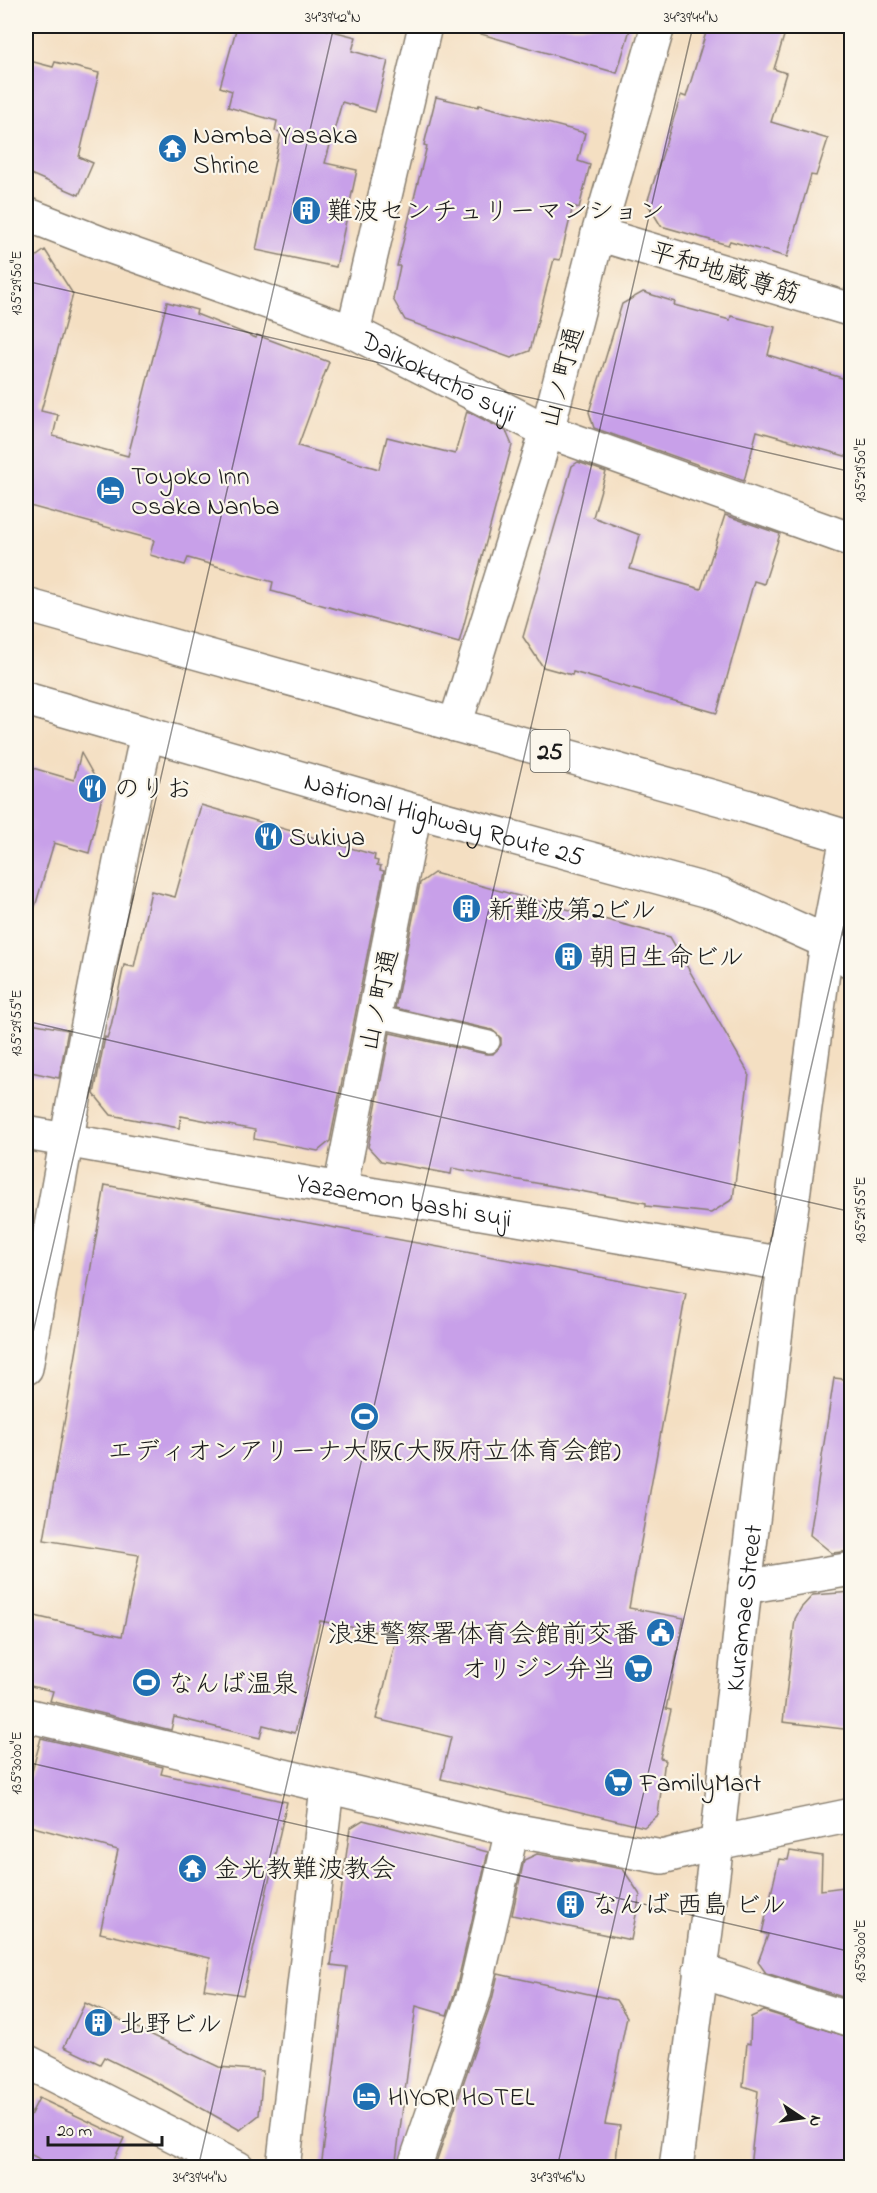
<svg xmlns="http://www.w3.org/2000/svg" width="877" height="2193" font-family="'Indie Flower','Klee One',sans-serif">
  <style>
    .building { fill: #c8a0e9 }
    .lines { fill: none; stroke-linecap: round; stroke-linejoin: round }
    .service-casing { stroke: #887e6f; stroke-width: 24 }
    .minor-casing { stroke: #887e6f; stroke-width: 36 }
    .tertiary-casing { stroke: #887e6f; stroke-width: 36 }
    .trunk-casing { stroke: #887e6f; stroke-width: 36 }
    .service { stroke: #fff; stroke-width: 21 }
    .minor { stroke: #fff; stroke-width: 33 }
    .tertiary { stroke: #fff; stroke-width: 33 }
    .trunk { stroke: #fff; stroke-width: 33 }
    .ticks { fill: none; stroke: #1c1c1c; stroke-width: 1.5; stroke-opacity: 0.45 }
    .labels { text-anchor: middle; stroke-width: 4.5; stroke-linejoin: round; paint-order: stroke }
    .shield { fill: #fbf7ec; stroke: #5f5e5a; stroke-width: 1.5 }
    .shield-label { font-size: 24px; font-weight: bold; fill: #1c1c1c }
    .poi-label { font-size: 26px; fill: #1c1c1c; stroke: #fbf7ec; text-anchor: start }
    .street-label { font-size: 26px; fill: #1c1c1c; stroke: #fbf7ec }
    .neatline { fill: none; stroke: #1c1c1c; stroke-width: 2 }
    .ticks-label { font-size: 15px; text-anchor: middle; fill: #1c1c1c }
  </style>
  <rect width="100%" height="100%" fill="#fbf7ec"/>
  <filter id="ink" filterUnits="userSpaceOnUse"><feTurbulence type="fractalNoise" baseFrequency=".0167" numOctaves="2"/><feDisplacementMap in="SourceGraphic" scale="12" xChannelSelector="R" yChannelSelector="G"/><feConvolveMatrix kernelMatrix="1 2 1 2 8 2 1 2 1" color-interpolation-filters="sRGB"/></filter>
  <filter id="wash" filterUnits="userSpaceOnUse"><feTurbulence type="fractalNoise" baseFrequency=".008" numOctaves="4" result="noise"/><feDisplacementMap in="SourceGraphic" scale="24" xChannelSelector="R" yChannelSelector="G"/><feGaussianBlur stdDeviation="1.35" result="paint"/><feColorMatrix in="noise" values="0 0 0 0 0 0 0 0 0 0 0 0 0 0 0 0 0 1.4 0 .05"/><feComposite in="paint" operator="in"/></filter>
  <g filter="url(#wash)">
    <rect width="100%" height="100%" fill="#f4dfc2"/>
    <g id="blocks">
      <!-- building -->
      <g class="building">
        <polygon points="237,26 313,26 356,37 352,51 388,61 375,112 342,102 325,163 357,170 336,267 256,250 281,132 275,131 277,121 228,107 232,91 220,87"/>
        <polygon points="482,26 631,26 617,73 481,34"/>
        <polygon points="708,26 787,26 774,69 786,73 771,122 828,139 816,176 811,175 787,257 730,241 728,245 661,226 647,203 681,95 686,97"/>
        <polygon points="26,60 53,67 55,62 99,73 79,157 93,163 79,195 26,172"/>
        <polygon points="436,97 478,107 479,105 585,133 578,161 590,165 579,208 573,206 560,260 554,259 530,351 511,358 405,320 393,299 400,266 397,266 427,146 424,145"/>
        <polygon points="45,250 73,294 41,411 58,415 53,436 128,456 167,302 197,310 196,314 256,338 257,335 329,362 298,446 379,469 387,437 455,454 467,411 506,431 512,445 459,643 271,591 273,582 188,558 185,565 150,555 154,540 26,505 26,264"/>
        <polygon points="643,292 675,302 674,305 730,320 731,316 775,327 768,355 852,381 852,458 757,431 744,481 594,428 589,412 622,304"/>
        <polygon points="578,462 606,472 593,517 640,535 630,569 701,589 725,515 780,534 764,584 754,581 717,713 573,672 572,675 543,667 523,637 572,466"/>
        <polygon points="81,753 103,792 89,853 54,843 34,910 26,909 26,766 74,780"/>
        <polygon points="201,805 375,855 374,860 378,861 377,865 381,866 380,870 384,871 330,1141 318,1151 254,1139 255,1130 181,1116 179,1128 111,1115 94,1094 105,1037 107,1038 111,1026 124,965 134,967 151,891 175,897"/>
        <polygon points="434,873 670,937 749,1074 733,1199 711,1213 646,1206 646,1203 452,1168 451,1174 381,1161 368,1147 390,1033 486,1054 493,1054 501,1045 501,1038 492,1030 395,1008 420,883"/>
        <polygon points="26,1022 68,1030 59,1078 26,1071"/>
        <polygon points="105,1185 686,1293 629,1608 684,1618 666,1709 671,1710 660,1758 665,1759 658,1815 644,1827 441,1779 451,1737 376,1719 397,1636 320,1621 295,1733 263,1725 260,1738 174,1717 171,1730 50,1701 53,1691 26,1685 26,1614 122,1636 139,1555 44,1540"/>
        <polygon points="834,1378 852,1380 852,1551 832,1553 810,1535"/>
        <polygon points="852,1592 852,1730 783,1722 795,1619 801,1608 813,1595"/>
        <polygon points="41,1738 163,1767 161,1774 287,1802 243,1995 204,1989 210,1958 100,1933 118,1850 26,1825 26,1794"/>
        <polygon points="363,1820 488,1852 456,1989 447,2015 416,2006 395,2168 321,2168 347,1967 331,1965 350,1828"/>
        <polygon points="790,1851 822,1856 821,1890 852,1886 852,2000 766,1973 758,1962 768,1935 762,1933 779,1859 788,1860"/>
        <polygon points="537,1854 623,1869 640,1895 631,1940 512,1915 524,1860"/>
        <polygon points="498,1974 616,2000 627,2017 605,2124 620,2126 615,2168 434,2168 492,2000"/>
        <polygon points="85,2003 219,2067 263,2071 259,2115 240,2130 157,2083 104,2057 100,2064 64,2047"/>
        <polygon points="764,2011 852,2038 852,2168 750,2168 758,2091 743,2086 747,2043 750,2044 751,2017"/>
        <polygon points="39,2098 124,2138 110,2168 57,2168 26,2152 26,2124"/>
      </g>
    </g>
  </g>
  <g filter="url(#ink)">
    <use href="#blocks" fill-opacity="0" stroke="#887e6f" stroke-width="1.5"/>
    <g class="lines">
      <defs>
        <polyline id="service" points="375,1016 489,1042"/>
        <g id="minor">
          <path id="s1" d="M 26,214 L 103,244 L 353,332 L 547,431 L 852,540"/>
          <polyline points="340,1189 415,811"/>
          <path d="M 26,1368 C 63,1156 101,944 147,734"/>
          <polyline points="745,1587 852,1569"/>
          <polyline points="26,1715 512,1830 662,1857 717,1843"/>
          <polyline points="700,1971 852,2020"/>
          <polyline points="26,2061 238,2168"/>
          <polyline points="414,2168 474,1994 512,1830"/>
        </g>
        <g id="tertiary">
          <polyline points="598,234 852,310"/>
          <polyline points="353,332 425,26"/>
          <polyline points="455,725 547,431 598,234 658,26"/>
          <path id="s2" d="M 26,1133 L 340,1189 L 784,1264"/>
          <polyline points="717,1843 852,1815"/>
          <polyline points="283,2168 327,1787"/>
          <path id="s3" d="M 676,2168 L 717,1843 L 745,1587 L 784,1264 L 827,942"/>
        </g>
        <g id="trunk">
          <polyline points="26,605 746,806 847,837 827,942"/>
          <path id="s4" d="M 26,699 L 415,811 L 720,894 L 827,942 L 852,962"/>
        </g>
      </defs>
      <!-- service casing -->
      <use href="#service" class="service-casing"/>
      <!-- minor casing -->
      <use href="#minor" class="minor-casing"/>
      <!-- tertiary casing -->
      <use href="#tertiary" class="tertiary-casing"/>
      <!-- trunk casing -->
      <use href="#trunk" class="trunk-casing"/>
      <!-- service -->
      <use href="#service" class="service"/>
      <!-- minor -->
      <use href="#minor" class="minor"/>
      <!-- tertiary -->
      <use href="#tertiary" class="tertiary"/>
      <!-- trunk -->
      <use href="#trunk" class="trunk"/>
    </g>
  </g>
  <!-- ticks -->
  <path class="ticks" d="M 26,281 L 852,472M 26,1021 L 852,1212M 26,1363 L 334,26M 26,1762 L 852,1952M 198,2168 L 693,26M 557,2168 L 852,890"/>
  <!-- icons -->
  <defs>
    <symbol id="temple-disc" viewBox="-11 -11 22 22"><circle r="9.5" fill="#1f6fb2" stroke="#fbf7ec"/><path d="M0-6L5-2H3V0L6.5 2.5H4V6H1.5V3h-3V6H-4V2.5H-6.5L-3 0V-2H-5Z" fill="#fff"/></symbol>
    <symbol id="building-disc" viewBox="-11 -11 22 22"><circle r="9.5" fill="#1f6fb2" stroke="#fbf7ec"/><path d="M-4-6H4V6H1V3H-1V6H-4ZM-2.5-4.3h1.7v1.8h-1.7ZM.8-4.3h1.7v1.8H.8ZM-2.5-1h1.7V.8h-1.7ZM.8-1h1.7V.8H.8Z" fill="#fff"/></symbol>
    <symbol id="hotel-disc" viewBox="-11 -11 22 22"><circle r="9.5" fill="#1f6fb2" stroke="#fbf7ec"/><path d="M-6-4.5h1.5V1H6V5H4.5V3h-9V5H-6ZM-4 0a1.8 1.8 0 1 1 3.6 0ZM.5 0V-2.5h3Q6-2.5 6 0Z" fill="#fff"/></symbol>
    <symbol id="restaurant-disc" viewBox="-11 -11 22 22"><circle r="9.5" fill="#1f6fb2" stroke="#fbf7ec"/><path d="M-5-6h1v4h1v-4h1v4h1v-4h1v5L-1.5 .5V6h-2V.5L-5-1ZM5-6V6H3V1.5H1.5Q1.5-4 5-6Z" fill="#fff"/></symbol>
    <symbol id="stadium-disc" viewBox="-11 -11 22 22"><circle r="9.5" fill="#1f6fb2" stroke="#fbf7ec"/><path d="M0-5a6.5 5 0 1 0 0 10a6.5 5 0 1 0 0-10ZM-3.5-1.8h7v3.6h-7Z" fill="#fff"/></symbol>
    <symbol id="civic-disc" viewBox="-11 -11 22 22"><circle r="9.5" fill="#1f6fb2" stroke="#fbf7ec"/><path d="M-.6-6.5H3V-4.5H.6V-3L4-1V1h2V6H-6V1h2V-1L-.6-3ZM-1.2 2.5V6h2.4V2.5Z" fill="#fff"/></symbol>
    <symbol id="supermarket-disc" viewBox="-11 -11 22 22"><circle r="9.5" fill="#1f6fb2" stroke="#fbf7ec"/><path d="M-6-5.5h2.5l.6 2H6L4.5 2H-2.5L-4.4-4H-6ZM-1.5 3.2a1.3 1.3 0 1 0 .1 0ZM3 3.2a1.3 1.3 0 1 0 .1 0Z" fill="#fff"/></symbol>
  </defs>
  <g fill-rule="evenodd">
    <use href="#temple-disc" x="156" y="132" width="33" height="33"/>
    <use href="#building-disc" x="290" y="194" width="33" height="33"/>
    <use href="#hotel-disc" x="94" y="474" width="33" height="33"/>
    <use href="#restaurant-disc" x="76" y="772" width="33" height="33"/>
    <use href="#restaurant-disc" x="252" y="820" width="33" height="33"/>
    <use href="#building-disc" x="450" y="892" width="33" height="33"/>
    <use href="#building-disc" x="552" y="940" width="33" height="33"/>
    <use href="#stadium-disc" x="348" y="1400" width="33" height="33"/>
    <use href="#civic-disc" x="644" y="1616" width="33" height="33"/>
    <use href="#supermarket-disc" x="622" y="1652" width="33" height="33"/>
    <use href="#stadium-disc" x="130" y="1666" width="33" height="33"/>
    <use href="#supermarket-disc" x="602" y="1766" width="33" height="33"/>
    <use href="#temple-disc" x="176" y="1852" width="33" height="33"/>
    <use href="#building-disc" x="554" y="1888" width="33" height="33"/>
    <use href="#building-disc" x="82" y="2006" width="33" height="33"/>
    <use href="#hotel-disc" x="350" y="2080" width="33" height="33"/>
  </g>
  <g class="labels">
    <!-- shield labels -->
    <rect class="shield" x="530.5" y="730" width="39" height="42" rx="4.5"/>
    <g class="shield-label">
      <text x="550" y="759">25</text>
    </g>
    <!-- poi labels -->
    <g class="poi-label">
      <text x="193" y="143">Namba Yasaka<tspan x="193" dy="30">Shrine</tspan></text>
      <text x="327" y="219">難波センチュリーマンション</text>
      <text x="131" y="484">Toyoko Inn<tspan x="131" dy="30">Osaka Nanba</tspan></text>
      <text x="114" y="797">のりお</text>
      <text x="289" y="845">Sukiya</text>
      <text x="488" y="918">新難波第2ビル</text>
      <text x="589" y="965">朝日生命ビル</text>
      <text x="364" y="1459" text-anchor="middle">エディオンアリーナ大阪(大阪府立体育会館)</text>
      <text x="639" y="1642" text-anchor="end">浪速警察署体育会館前交番</text>
      <text x="617" y="1677" text-anchor="end">オリジン弁当</text>
      <text x="168" y="1692">なんば温泉</text>
      <text x="640" y="1791">FamilyMart</text>
      <text x="214" y="1877">金光教難波教会</text>
      <text x="592" y="1913">なんば 西島 ビル</text>
      <text x="119" y="2032">北野ビル</text>
      <text x="388" y="2105">HIYORI HOTEL</text>
    </g>
    <!-- street labels -->
    <g class="street-label">
      <text transform="translate(725 272) rotate(17)" y="9">平和地蔵尊筋</text>
      <text dy="9" stroke="none"><textPath href="#s1" startOffset="444">Daikokuchō suji</textPath></text>
      <text transform="translate(561 377) rotate(-75)" y="9">山ノ町通</text>
      <text dy="9" stroke="none"><textPath href="#s4" startOffset="435">National Highway Route 25</textPath></text>
      <text transform="translate(378 1000) rotate(-78)" y="9">山ノ町通</text>
      <text dy="9" stroke="none"><textPath href="#s2" startOffset="384">Yazaemon bashi suji</textPath></text>
      <text dy="9" stroke="none"><textPath href="#s3" startOffset="564">Kuramae Street</textPath></text>
    </g>
  </g>
  <!-- margin -->
  <rect width="877" height="2193" fill="none" stroke="#fbf7ec" stroke-width="66"/>
  <!-- north arrow -->
  <g transform="translate(802 2118) rotate(103)" stroke="#fbf7ec" stroke-width="4.5" paint-order="stroke">
  <path d="M0-4.5L10 22L0 15L-10 22Z" fill="#1c1c1c"/>
  <text y="-9" font-size="16" font-weight="bold" text-anchor="middle" fill="#1c1c1c">N</text>
  </g>
  <!-- scale -->
  <path d="M48 2136v9h114v-9" fill="none" stroke="#1c1c1c" stroke-width="3"/>
  <text x="57" y="2136" font-size="18" fill="#1c1c1c" stroke="#fbf7ec" stroke-width="4.5" paint-order="stroke">20 m</text>
  <rect x="33" y="33" width="811" height="2127" class="neatline"/>
  <g class="ticks-label">
    <text x="333" y="22">34°39'42"N</text>
    <text x="691" y="22">34°39'44"N</text>
    <text transform="translate(16 283) rotate(-90)" y="5">135°29'50"E</text>
    <text transform="translate(860 470) rotate(-90)" y="5">135°29'50"E</text>
    <text transform="translate(16 1023) rotate(-90)" y="5">135°29'55"E</text>
    <text transform="translate(860 1210) rotate(-90)" y="5">135°29'55"E</text>
    <text transform="translate(16 1763) rotate(-90)" y="5">135°30'00"E</text>
    <text transform="translate(860 1951) rotate(-90)" y="5">135°30'00"E</text>
    <text x="200" y="2182">34°39'44"N</text>
    <text x="558" y="2182">34°39'46"N</text>
  </g>
</svg>
